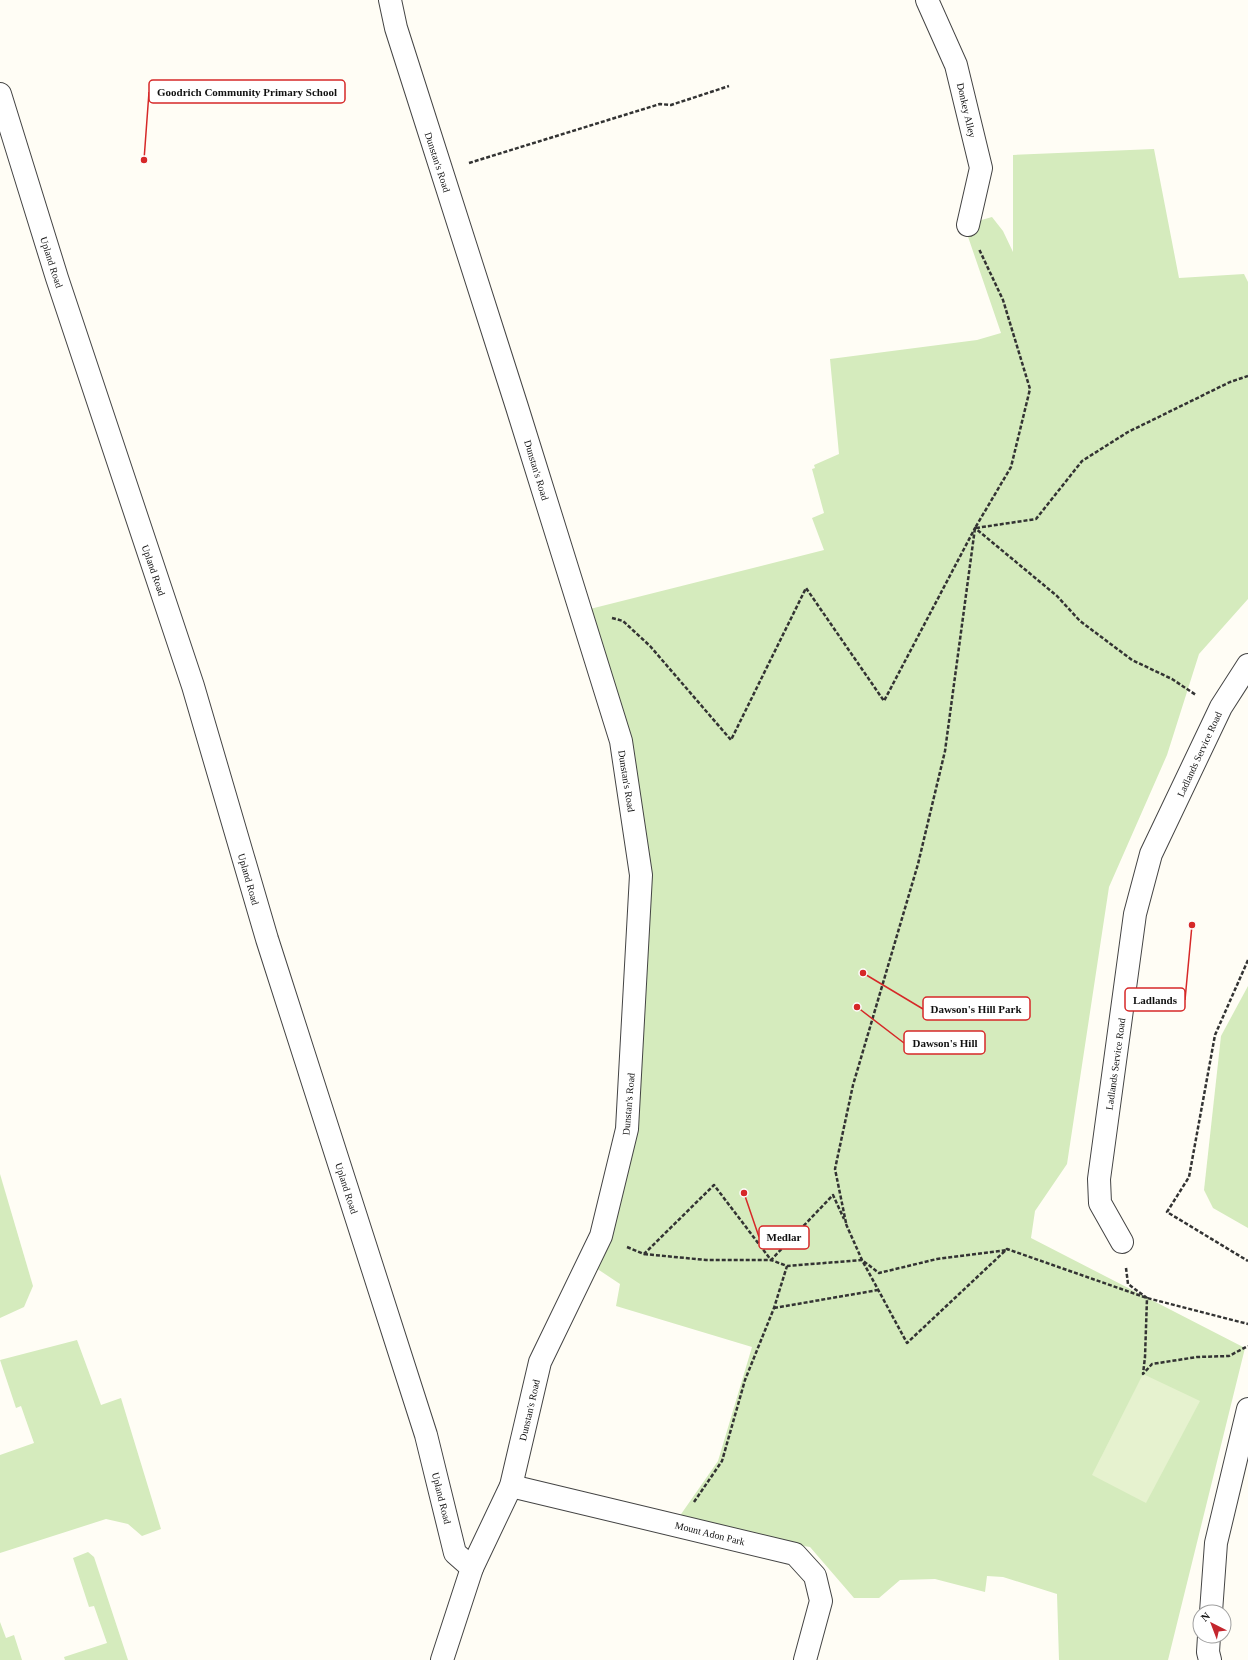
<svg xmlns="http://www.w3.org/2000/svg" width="1248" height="1660" font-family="Georgia,serif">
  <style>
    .green { fill: #d5ebbd }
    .pitch { fill: #e6f2cf }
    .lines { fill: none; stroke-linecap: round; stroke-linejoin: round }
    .minor-casing { stroke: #444; stroke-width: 24 }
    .path { stroke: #333; stroke-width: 2.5; stroke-dasharray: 4 2; stroke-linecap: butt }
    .minor { stroke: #fff; stroke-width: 22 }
    .labels { text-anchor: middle; stroke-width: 4; stroke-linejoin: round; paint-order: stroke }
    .street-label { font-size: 10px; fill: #111; stroke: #fff }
    .leader { fill: none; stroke: #d62828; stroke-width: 1.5 }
    .callout-dot { fill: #d62828; stroke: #fff; stroke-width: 1.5 }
    .callout { fill: #fff; stroke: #d62828; stroke-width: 1.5 }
    .callout-label { font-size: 11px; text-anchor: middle; font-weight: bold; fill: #111 }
  </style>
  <rect width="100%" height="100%" fill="#fffdf5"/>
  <!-- green -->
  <g class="green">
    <polygon points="1154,149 1179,278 1244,274 1248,282 1248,599 1199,654 1167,755 1109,887 1067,1164 1035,1211 1031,1238 1245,1348 1168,1660 1059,1660 1057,1594 1003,1577 987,1576 985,1592 935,1579 900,1580 879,1598 854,1598 810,1547 679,1526 677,1520 718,1461 752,1347 616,1306 620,1284 590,1264 618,1127 631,883 612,686 590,609 824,550 812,518 824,513 812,469 815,468 814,465 839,454 830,359 977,340 1001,333 964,225 992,217 1003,231 1013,252 1013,155"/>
    <polygon points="1248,986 1248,1228 1213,1208 1204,1190 1221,1036"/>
    <polygon points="0,1174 33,1286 24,1307 0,1318"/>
    <polygon points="77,1340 101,1405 121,1398 161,1529 142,1536 128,1524 106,1519 0,1553 0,1455 34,1443 21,1406 16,1408 0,1360"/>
    <polygon points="88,1552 94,1557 128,1660 65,1660 64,1657 107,1643 94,1606 89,1607 73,1558"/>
    <polygon points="0,1622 6,1638 14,1635 22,1660 0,1660"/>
  </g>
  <!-- pitch -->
  <polygon class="pitch" points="1143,1374 1200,1401 1146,1503 1092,1475"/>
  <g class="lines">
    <defs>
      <g id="minor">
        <polyline points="390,0 396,28 517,407 621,741 641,875 627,1129 601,1236 540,1362 511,1486 472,1568"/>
        <polyline points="927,0 956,65 981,168 968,225"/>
        <polyline points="0,94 57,278 193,686 267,939 426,1435 455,1553 472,1568 442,1660"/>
        <polyline points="1122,1242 1100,1203 1099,1179 1135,914 1151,854 1221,707 1248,665"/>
        <polyline points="511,1486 795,1554 815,1576 821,1601 805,1660"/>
        <polyline points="1211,1612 1216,1543 1248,1409"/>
        <polyline points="1209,1636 1208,1652 1210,1660"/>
      </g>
    </defs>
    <!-- minor casing -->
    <use href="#minor" class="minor-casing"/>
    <!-- path -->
    <g class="path">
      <polyline points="469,163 660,104 671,105 729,86"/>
      <polyline points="976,528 1036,519 1082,461 1128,432 1230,382 1248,376"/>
      <polyline points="612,618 623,621 650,646 731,740 806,588 884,701 975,528 1057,596 1080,621 1132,660 1172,679 1196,695"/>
      <polyline points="1248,960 1215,1035 1189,1177 1167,1212 1248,1261"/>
      <polyline points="846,1223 835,1169 853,1085 918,864 945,751 975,528 1011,467 1030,389 1003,300 979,249"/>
      <polyline points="846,1224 862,1260 907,1343 1007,1249 1147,1298 1248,1324"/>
      <polyline points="627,1247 644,1254 714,1185 771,1260 833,1195 844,1219"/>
      <polyline points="644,1254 706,1260 771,1260 787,1266 862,1260 879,1273 937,1259 1007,1250"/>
      <polyline points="1126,1268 1128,1284 1147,1298 1145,1357 1143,1374 1152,1364 1197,1357 1229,1356 1248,1346"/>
      <polyline points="774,1308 878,1290"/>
      <polyline points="694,1502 722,1461 745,1380 774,1308 787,1266"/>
    </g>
    <!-- minor -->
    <use href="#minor" class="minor"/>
  </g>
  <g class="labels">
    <!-- street labels -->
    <g class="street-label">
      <text transform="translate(967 110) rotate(77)" y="4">Donkey Alley</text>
      <text transform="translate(438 162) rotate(72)" y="4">Dunstan's Road</text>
      <text transform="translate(52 262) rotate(72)" y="4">Upland Road</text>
      <text transform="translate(537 470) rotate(73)" y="4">Dunstan's Road</text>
      <text transform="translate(154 570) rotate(71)" y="4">Upland Road</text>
      <text transform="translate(1199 754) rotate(-65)" y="4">Ladlands Service Road</text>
      <text transform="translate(627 781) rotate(81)" y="4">Dunstan's Road</text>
      <text transform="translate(249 879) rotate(74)" y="4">Upland Road</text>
      <text transform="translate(1115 1064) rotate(-82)" y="4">Ladlands Service Road</text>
      <text transform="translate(628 1104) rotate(-85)" y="4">Dunstan's Road</text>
      <text transform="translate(347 1188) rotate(72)" y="4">Upland Road</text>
      <text transform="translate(529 1410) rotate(-77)" y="4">Dunstan's Road</text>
      <text transform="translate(442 1498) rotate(76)" y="4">Upland Road</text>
      <text transform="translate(710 1533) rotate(14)" y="4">Mount Adon Park</text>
    </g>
  </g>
  <!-- callouts -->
  <path class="leader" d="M144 160L149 92M1192 925L1185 1000M863 973L923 1009M857 1007L904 1043M744 1193L759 1237"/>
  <g class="callout-dot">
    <circle cx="144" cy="160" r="4"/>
    <circle cx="1192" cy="925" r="4"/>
    <circle cx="863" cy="973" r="4"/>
    <circle cx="857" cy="1007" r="4"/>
    <circle cx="744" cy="1193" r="4"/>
  </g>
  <g class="callout">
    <rect x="149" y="80" width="196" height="23" rx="4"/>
    <rect x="1125" y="988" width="60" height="23" rx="4"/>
    <rect x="923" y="997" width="107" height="23" rx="4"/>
    <rect x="904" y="1031" width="81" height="23" rx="4"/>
    <rect x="759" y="1226" width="50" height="23" rx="4"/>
  </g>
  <g class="callout-label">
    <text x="247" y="96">Goodrich Community Primary School</text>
    <text x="1155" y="1004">Ladlands</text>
    <text x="976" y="1013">Dawson's Hill Park</text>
    <text x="945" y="1047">Dawson's Hill</text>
    <text x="784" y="1241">Medlar</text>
  </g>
  <!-- north arrow -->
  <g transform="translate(1212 1624) rotate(318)"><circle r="19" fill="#ffffff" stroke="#a0a0a0"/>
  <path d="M0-3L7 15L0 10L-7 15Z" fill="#c4262e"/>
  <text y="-6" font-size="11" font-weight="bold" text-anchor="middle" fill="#111111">N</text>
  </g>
</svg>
